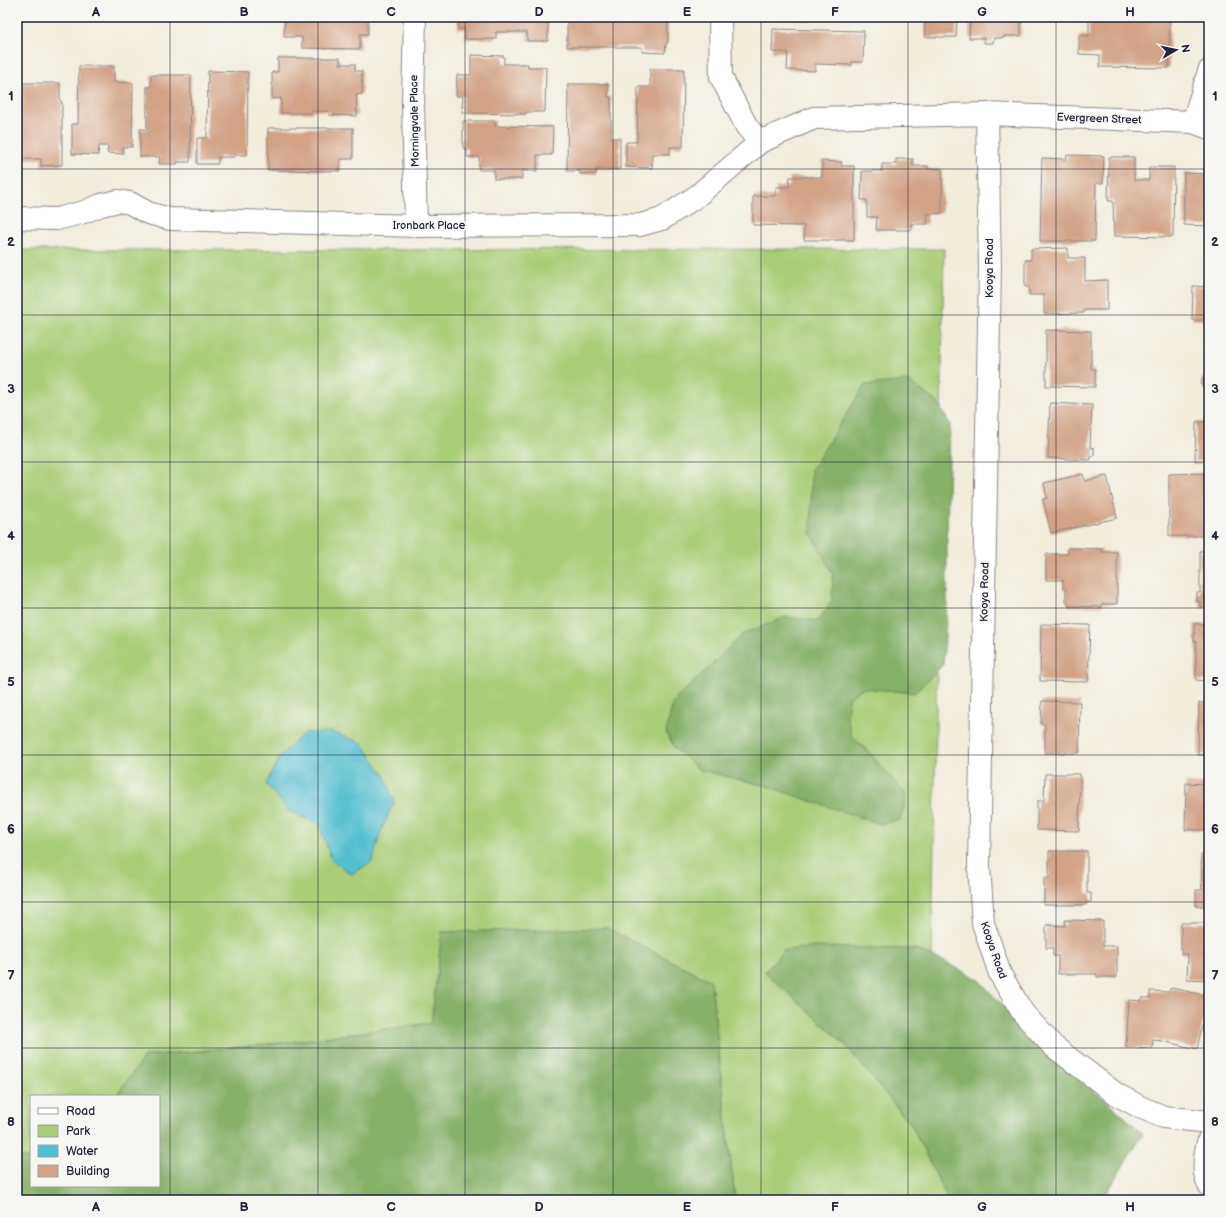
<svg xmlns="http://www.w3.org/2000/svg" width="1226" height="1217" font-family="'Balsamiq Sans',sans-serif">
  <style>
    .green { fill: #aacd77; stroke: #667859 }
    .forest { fill: #87b068; stroke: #546952 }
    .water { fill: #53becf; stroke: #3a7085 }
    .building { fill: #d2a285 }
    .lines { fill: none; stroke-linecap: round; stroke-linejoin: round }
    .minor-casing { stroke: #8a878b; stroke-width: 24 }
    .minor { stroke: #fff; stroke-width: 22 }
    .grid { fill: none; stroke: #22223b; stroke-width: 1; stroke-opacity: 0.55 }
    .labels { text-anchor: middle; stroke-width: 4; stroke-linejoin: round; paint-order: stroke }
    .street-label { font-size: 11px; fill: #22223b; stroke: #f6f6f2 }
    .neatline { fill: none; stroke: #22223b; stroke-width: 1.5 }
    .grid-label { font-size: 13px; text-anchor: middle; font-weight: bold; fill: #22223b }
  </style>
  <rect width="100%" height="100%" fill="#f6f6f2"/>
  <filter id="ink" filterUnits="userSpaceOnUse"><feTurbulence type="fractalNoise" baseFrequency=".025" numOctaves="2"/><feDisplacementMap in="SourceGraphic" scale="8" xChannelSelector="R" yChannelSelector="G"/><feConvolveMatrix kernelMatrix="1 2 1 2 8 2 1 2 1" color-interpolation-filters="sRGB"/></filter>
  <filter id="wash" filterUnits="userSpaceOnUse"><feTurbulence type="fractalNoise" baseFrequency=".012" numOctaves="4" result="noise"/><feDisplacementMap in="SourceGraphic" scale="16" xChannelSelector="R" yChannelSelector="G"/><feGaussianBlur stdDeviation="0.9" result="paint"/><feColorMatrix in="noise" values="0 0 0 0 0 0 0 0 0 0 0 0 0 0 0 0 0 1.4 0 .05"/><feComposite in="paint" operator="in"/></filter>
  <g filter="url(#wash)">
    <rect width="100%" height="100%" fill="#f2ecdb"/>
    <!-- green -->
    <polygon class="green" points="944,249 932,957 914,949 765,972 844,1043 912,1126 946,1195 947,1200 735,1200 711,982 431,1023 281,1043 145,1056 116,1096 31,1096 31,1157 17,1159 17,250"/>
    <!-- forest -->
    <g class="forest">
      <polygon points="908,381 937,402 950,424 947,533 947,605 943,665 915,693 863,688 849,697 847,718 852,737 868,751 907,796 900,820 880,824 766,786 700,770 676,750 666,733 673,702 743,634 786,617 818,621 832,601 833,574 811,533 811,470 865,385"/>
      <polygon points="607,928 711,981 735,1200 17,1200 17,1159 31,1157 31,1186 159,1186 159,1096 116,1096 145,1056 281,1043 431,1023 442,932"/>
      <polygon points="816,947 914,949 943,961 978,979 1004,1007 1016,1025 1055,1062 1102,1097 1143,1133 1105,1196 1091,1200 947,1200 946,1195 912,1126 844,1043 765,972 783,950"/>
    </g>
    <!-- water -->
    <polygon class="water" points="332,732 362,743 385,776 394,802 381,831 372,862 352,874 332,861 319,824 289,811 266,784 281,755 304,733"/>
    <g id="blocks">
      <!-- building -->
      <g class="building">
        <rect x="107" y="17" width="25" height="2"/>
        <polygon points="285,17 368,17 368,34 360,34 360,49 302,48 302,37 284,37"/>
        <polygon points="458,17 548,17 548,41 527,41 527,32 496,32 496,39 465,39 465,29 458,29"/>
        <polygon points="567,17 668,18 668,43 666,43 665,53 642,52 642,47 567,47"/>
        <polygon points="779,17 809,17 809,20 779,19"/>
        <polygon points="925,17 957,17 956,37 925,37"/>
        <polygon points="970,17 1021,17 1021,36 1004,36 1004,38 994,38 993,43 984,43 984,38 969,38"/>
        <polygon points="1103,17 1170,17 1169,68 1100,67 1100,55 1079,54 1079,35 1089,36 1089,18 1103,18"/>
        <polygon points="773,29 864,31 863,62 852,62 852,65 815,64 815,71 787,70 788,52 772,52"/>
        <polygon points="471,55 504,56 504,64 528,64 528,67 546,67 545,112 526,112 526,114 462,113 463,96 456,96 457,75 471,75"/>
        <polygon points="278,58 340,58 340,64 355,64 355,71 362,71 362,94 356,95 357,116 329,115 329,111 312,111 312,113 281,113 281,98 272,99 272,72 278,72"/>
        <polygon points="79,66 114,66 114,82 133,83 132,147 123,147 123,154 107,153 108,146 99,146 98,155 72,154 72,124 78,124"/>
        <polygon points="650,69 684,69 683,147 670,147 670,154 652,154 652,168 626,167 626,142 637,142 638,87 650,87"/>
        <polygon points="208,71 248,72 247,155 235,155 234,157 218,157 218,164 197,164 197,138 207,138"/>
        <polygon points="151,75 191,75 190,162 177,162 177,164 159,164 160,157 140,157 140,129 147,129 147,87 151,87"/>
        <polygon points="21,83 60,83 60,101 62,102 62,165 41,166 41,159 18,159 18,100 21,99"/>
        <polygon points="568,84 608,84 608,97 611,97 611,138 620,138 620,169 596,169 596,174 580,174 580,171 567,171"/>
        <polygon points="463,121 495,121 495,126 553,127 552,155 537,155 537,171 522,171 522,179 494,179 494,170 479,170 479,157 467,157 467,149 463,148"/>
        <polygon points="268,128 353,128 353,159 340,159 340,171 268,170"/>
        <polygon points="1067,155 1104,156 1103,183 1096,183 1095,241 1040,241 1042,158 1066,159"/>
        <polygon points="1109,157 1134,157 1134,180 1149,180 1149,167 1174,167 1173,237 1114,236 1113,201 1108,201"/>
        <polygon points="896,159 913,159 913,166 928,166 928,169 942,169 942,213 927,214 928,224 911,224 911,230 876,230 877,217 867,217 867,200 861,200 862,171 882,171 882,164 896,164"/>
        <polygon points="822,161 842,162 841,166 854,166 854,240 804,240 804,226 753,225 753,196 776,196 776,187 789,187 790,177 822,177"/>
        <polygon points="1184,173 1209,174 1209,226 1184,225"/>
        <polygon points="1068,248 1068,258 1085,258 1085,281 1107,280 1107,310 1084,310 1084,313 1044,314 1044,295 1029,295 1029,287 1025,287 1025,260 1031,260 1031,249"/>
        <polygon points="1193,286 1209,287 1209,320 1192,320"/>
        <polygon points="1046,330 1091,331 1091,369 1095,369 1095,387 1046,386"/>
        <polygon points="1207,336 1209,336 1209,390 1204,390 1204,387 1202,387 1202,378 1206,378"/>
        <polygon points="1050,403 1092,405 1090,447 1094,448 1094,456 1091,457 1090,460 1048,458"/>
        <polygon points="1208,410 1209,410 1209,461 1195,461 1196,422 1207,422"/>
        <polygon points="1206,473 1206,486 1209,486 1209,536 1169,536 1169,474"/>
        <polygon points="1083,474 1085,481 1107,476 1117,518 1051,533 1043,499 1047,498 1044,483"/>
        <polygon points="1068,548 1102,549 1102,552 1117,552 1117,604 1102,604 1102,607 1068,606 1068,602 1066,602 1066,589 1063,589 1063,580 1046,580 1046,554 1068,554"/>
        <polygon points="1209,550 1209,606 1200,607 1200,602 1197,602 1197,593 1200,593 1200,551"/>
        <polygon points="1041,624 1090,625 1088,682 1040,681"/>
        <polygon points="1194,624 1209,624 1209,681 1196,680 1196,641 1194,641"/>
        <polygon points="1042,701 1080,702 1079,753 1045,753 1045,724 1041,724"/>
        <polygon points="1199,703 1209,703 1209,755 1198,755"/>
        <polygon points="1045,774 1080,774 1079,831 1037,830 1037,801 1044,801"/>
        <polygon points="1186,783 1209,784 1209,830 1185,830"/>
        <polygon points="1049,851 1087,851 1087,893 1091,893 1091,902 1086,902 1086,905 1044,905 1044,878 1049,878"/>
        <polygon points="1201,855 1209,855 1209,906 1196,906 1196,890 1202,890"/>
        <polygon points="1065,920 1103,921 1103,946 1117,946 1117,977 1097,977 1097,974 1058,974 1058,956 1053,956 1053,948 1046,948 1046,925 1065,926"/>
        <polygon points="1181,923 1209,923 1209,980 1187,979 1188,954 1181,954"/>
        <polygon points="1171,988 1209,996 1197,1049 1162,1041 1153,1040 1152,1048 1126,1047 1129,1000 1141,1001 1142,998 1150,998 1150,991 1168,992"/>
      </g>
    </g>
  </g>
  <g filter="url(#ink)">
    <use href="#blocks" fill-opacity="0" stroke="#8a878b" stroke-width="1"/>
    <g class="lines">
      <defs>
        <g id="minor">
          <polyline points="415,17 413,105 416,226"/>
          <polyline points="720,17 721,77 747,127 760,142"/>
          <polyline points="987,114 1193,122 1209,128"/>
          <polyline points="1193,122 1209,71"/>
          <polyline points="17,218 57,219 84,212 101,205 118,201 130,203 148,213 170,219 416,226 640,225 662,219 697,196 760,142 814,118 987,114 990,267 979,866 983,923 1000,974 1023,1013 1053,1046 1116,1094 1140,1107 1164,1117 1209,1122"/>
          <path d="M 1209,1139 C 1205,1153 1201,1172 1209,1185"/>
        </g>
      </defs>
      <!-- minor casing -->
      <use href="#minor" class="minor-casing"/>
      <!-- minor -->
      <use href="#minor" class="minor"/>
    </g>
  </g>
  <!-- grid -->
  <path class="grid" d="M 170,17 L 170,1200M 318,17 L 318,1200M 465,17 L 465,1200M 613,17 L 613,1200M 761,17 L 761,1200M 908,17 L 908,1200M 1056,17 L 1056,1200M 17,169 L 1209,169M 17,315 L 1209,315M 17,462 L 1209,462M 17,608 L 1209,608M 17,755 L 1209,755M 17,902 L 1209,902M 17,1048 L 1209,1048"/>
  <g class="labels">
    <!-- street labels -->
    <g class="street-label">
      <text transform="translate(1099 118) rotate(2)" y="4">Evergreen Street</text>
      <text transform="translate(414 121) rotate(-91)" y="4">Morningvale Place</text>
      <text x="429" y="229">Ironbark Place</text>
      <text transform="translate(989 268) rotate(-90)" y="4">Kooya Road</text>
      <text transform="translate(984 592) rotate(-89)" y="4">Kooya Road</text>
      <text transform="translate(994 950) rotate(71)" y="4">Kooya Road</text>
    </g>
  </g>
  <!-- margin -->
  <rect width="1226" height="1217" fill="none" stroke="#f6f6f2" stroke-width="44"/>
  <!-- legend -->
  <rect x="30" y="1095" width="130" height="92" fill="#f6f6f2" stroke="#a1a1a9"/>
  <rect x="38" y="1108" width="20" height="6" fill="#ffffff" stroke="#a1a1a9"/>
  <text x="66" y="1115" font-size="12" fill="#22223b">Road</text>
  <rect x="38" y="1125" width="20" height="12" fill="#aacd77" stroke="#a1a1a9"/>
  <text x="66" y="1135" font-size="12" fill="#22223b">Park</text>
  <rect x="38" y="1145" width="20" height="12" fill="#53becf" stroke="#a1a1a9"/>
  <text x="66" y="1155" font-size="12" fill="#22223b">Water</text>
  <rect x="38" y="1165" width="20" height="12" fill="#d2a285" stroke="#a1a1a9"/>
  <text x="66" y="1175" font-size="12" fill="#22223b">Building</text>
  <!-- north arrow -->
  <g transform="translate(1176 50) rotate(81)" stroke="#f6f6f2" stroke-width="3" paint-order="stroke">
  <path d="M0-3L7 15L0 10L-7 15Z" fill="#22223b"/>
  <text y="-6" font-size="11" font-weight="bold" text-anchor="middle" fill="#22223b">N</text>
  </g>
  <rect x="22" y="22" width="1182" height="1173" class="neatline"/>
  <g class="grid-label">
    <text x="96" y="16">A</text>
    <text x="244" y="16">B</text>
    <text x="391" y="16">C</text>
    <text x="539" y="16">D</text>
    <text x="687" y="16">E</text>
    <text x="835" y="16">F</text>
    <text x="982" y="16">G</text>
    <text x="1130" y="16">H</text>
    <text x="11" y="100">1</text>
    <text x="1215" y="100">1</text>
    <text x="11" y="246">2</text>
    <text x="1215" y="246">2</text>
    <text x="11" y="393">3</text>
    <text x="1215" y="393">3</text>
    <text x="11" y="540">4</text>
    <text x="1215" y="540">4</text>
    <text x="11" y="686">5</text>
    <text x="1215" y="686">5</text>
    <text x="11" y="833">6</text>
    <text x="1215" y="833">6</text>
    <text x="11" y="980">7</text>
    <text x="1215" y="980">7</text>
    <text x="11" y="1126">8</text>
    <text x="1215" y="1126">8</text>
    <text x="96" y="1211">A</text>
    <text x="244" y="1211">B</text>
    <text x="391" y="1211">C</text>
    <text x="539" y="1211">D</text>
    <text x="687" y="1211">E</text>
    <text x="835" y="1211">F</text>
    <text x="982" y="1211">G</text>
    <text x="1130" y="1211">H</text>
  </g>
</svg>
